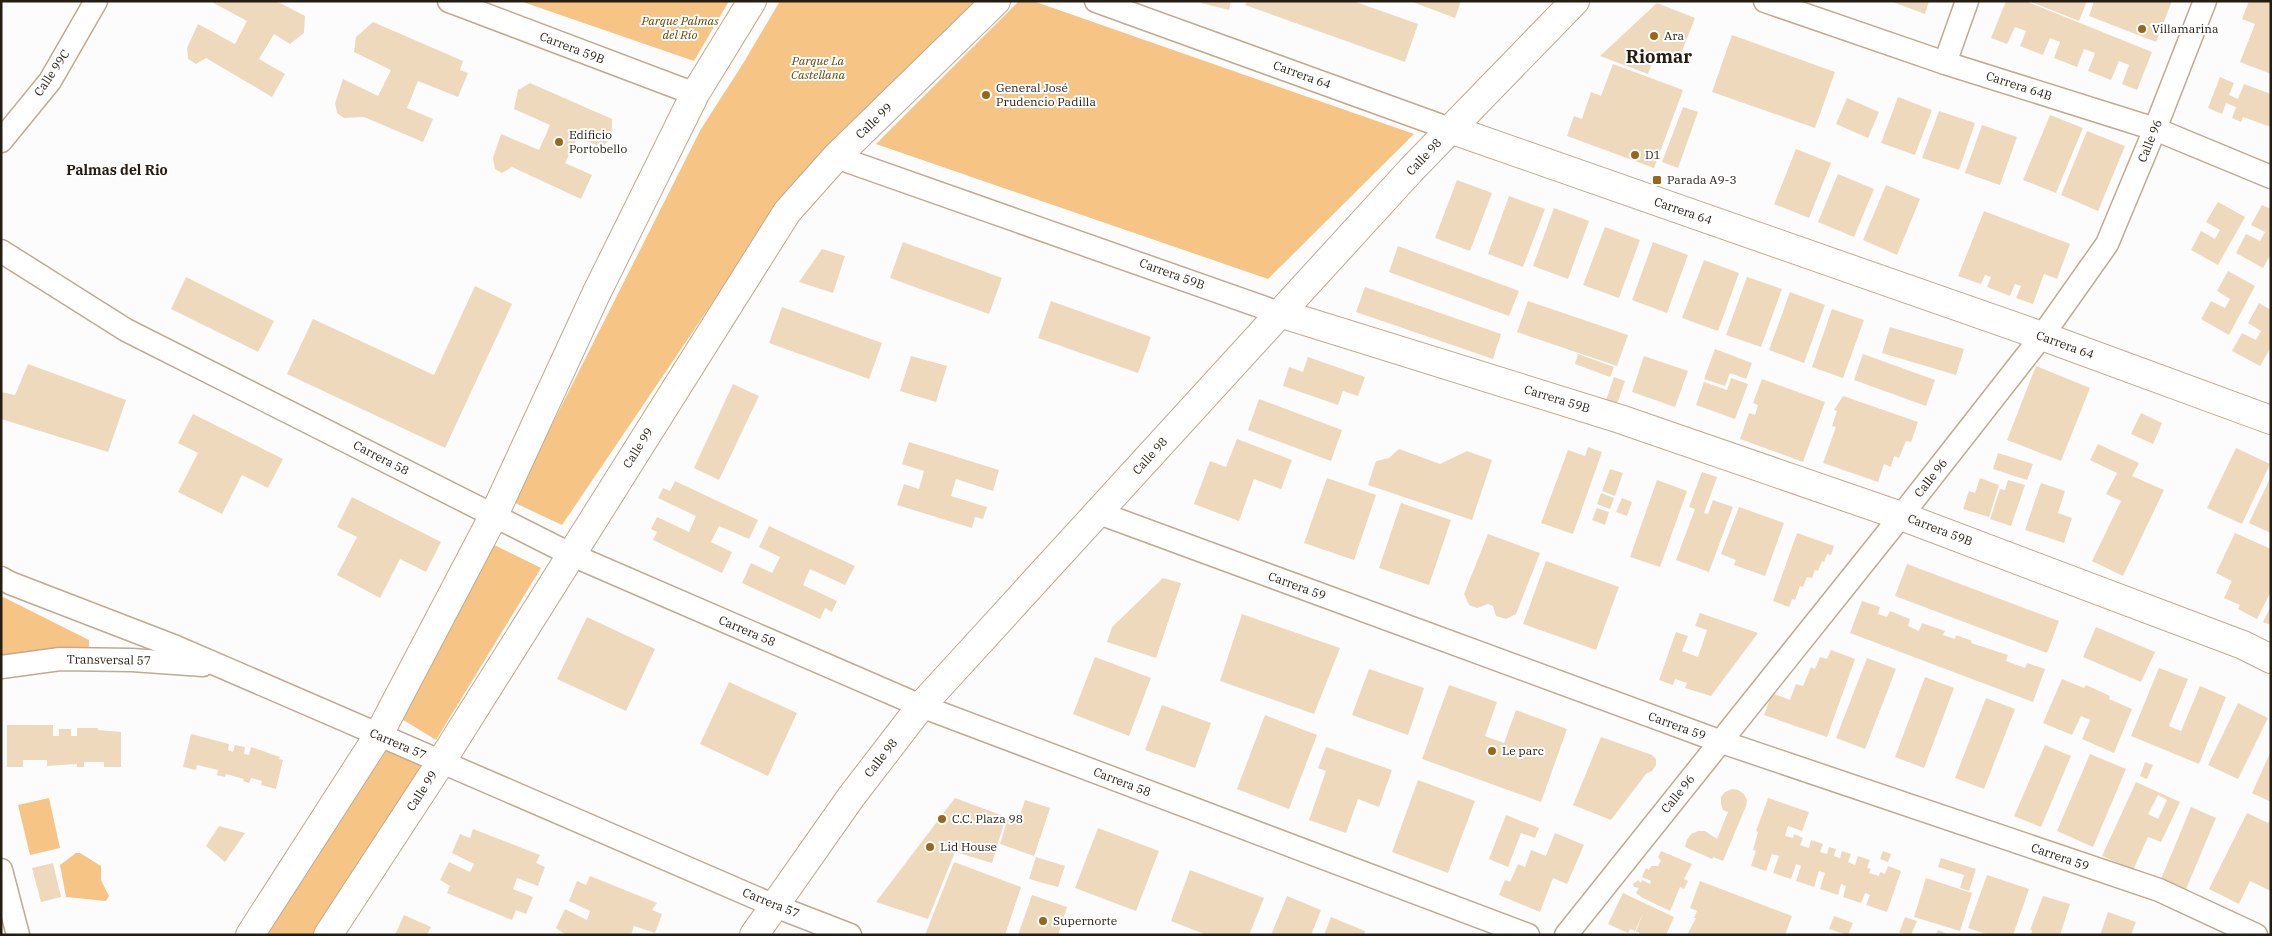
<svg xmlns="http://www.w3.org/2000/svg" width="2272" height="936" font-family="'IBM Plex Serif',serif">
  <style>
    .green { fill: #f6c586 }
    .building { fill: #efd9bd; fill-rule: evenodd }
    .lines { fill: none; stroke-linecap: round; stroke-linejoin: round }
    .minor-casing { stroke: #c0aa90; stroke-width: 25 }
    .tertiary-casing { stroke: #c0aa90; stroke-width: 30 }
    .minor { stroke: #fff; stroke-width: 22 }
    .tertiary { stroke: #fff; stroke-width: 28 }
    .poi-dot { fill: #986719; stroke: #fff; stroke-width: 2 }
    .labels { text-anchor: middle; stroke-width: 4; stroke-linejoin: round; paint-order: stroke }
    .park-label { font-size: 12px; font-style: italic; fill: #6b4400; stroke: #fff }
    .poi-label { font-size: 12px; fill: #251d12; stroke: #fff; text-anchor: start }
    .street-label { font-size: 12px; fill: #251d12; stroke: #fff }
    .neighbourhood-label { font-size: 14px; font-weight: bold; fill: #251d12; stroke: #fff }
    .district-label { font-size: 18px; font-weight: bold; fill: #251d12; stroke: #fff }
  </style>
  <rect width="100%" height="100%" fill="#fcfcfc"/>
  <!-- green -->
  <g class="green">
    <polygon points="520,1 729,1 694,61"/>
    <polygon points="780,1 977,1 786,194 562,525 513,502 701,129 744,62"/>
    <polygon points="1019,1 1033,1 1414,134 1268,279 876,144"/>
    <polygon points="488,542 541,568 436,740 397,716"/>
    <polygon points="1,596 89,640 89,653 1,657"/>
    <polygon points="386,751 425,767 315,935 265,935"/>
    <polygon points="49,798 60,848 30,855 18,805"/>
    <polygon points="76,853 80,853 101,866 101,880 109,896 106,901 66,897 60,865"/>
  </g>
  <!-- building -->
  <g class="building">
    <polygon points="210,1 276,1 305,16 304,33 290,44 274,34 259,59 285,74 272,97 206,58 196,64 188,59 187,48 198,24 235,44 247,21"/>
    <polygon points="1202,1 1231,1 1229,10 1201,3"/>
    <polygon points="1247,1 1353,1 1418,24 1405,62 1245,5"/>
    <polygon points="1410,1 1461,1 1455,18"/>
    <polygon points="1890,1 1929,1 1925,14"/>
    <polygon points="2006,1 2025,1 2152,52 2137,90 2122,84 2129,65 2119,61 2111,80 2088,71 2095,53 2084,49 2077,67 2054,58 2060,42 2050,38 2043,55 2020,46 2026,31 2015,27 2007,44 1991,38"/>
    <polygon points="2029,1 2087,1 2079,21"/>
    <polygon points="2094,1 2172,1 2156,42 2089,16"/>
    <polygon points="2249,1 2271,1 2271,74 2240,62 2255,24 2242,19"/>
    <polygon points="1657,3 1695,18 1680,56 1674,62 1655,55 1648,74 1600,56"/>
    <polygon points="373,22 463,61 460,70 468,73 458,97 418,81 407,108 433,119 423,142 364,117 344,118 337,113 335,103 343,79 378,96 391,70 354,52 356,37"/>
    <polygon points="1732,35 1835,72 1815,128 1712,92"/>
    <polygon points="1613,64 1683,90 1654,168 1567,136 1574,116 1582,119 1591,92 1601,96"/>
    <polygon points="2220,77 2234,83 2229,95 2238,99 2244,84 2271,94 2271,127 2243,117 2241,122 2232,118 2236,107 2226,103 2222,114 2208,108"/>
    <polygon points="530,83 612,119 612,136 602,148 578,137 565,163 592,175 581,199 512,167 502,173 495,169 493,158 501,134 539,150 550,125 514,109 518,90"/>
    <polygon points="1898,97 1932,110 1915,155 1881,143"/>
    <polygon points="1847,98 1879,112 1868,138 1836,124"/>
    <polygon points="1683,107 1698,112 1678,168 1662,162"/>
    <polygon points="1939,111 1975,123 1959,170 1922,158"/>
    <polygon points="2050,115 2083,128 2056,193 2023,180"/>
    <polygon points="1982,125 2017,137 2000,185 1965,173"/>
    <polygon points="2087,131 2125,146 2098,211 2061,195"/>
    <polygon points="1796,149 1831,163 1809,218 1774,204"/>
    <polygon points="1838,174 1874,189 1854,237 1818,222"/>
    <polygon points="1457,180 1492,193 1470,251 1435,238"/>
    <polygon points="1886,185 1920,199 1897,255 1863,240"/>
    <polygon points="1509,196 1545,209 1523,267 1488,254"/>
    <polygon points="2218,202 2245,217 2218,265 2191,250 2201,231 2215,239 2220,230 2206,222"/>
    <polygon points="2262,205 2271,209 2271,254 2263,268 2236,253 2246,234 2260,241 2265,232 2251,225"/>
    <polygon points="1554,208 1589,221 1568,279 1533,266"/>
    <polygon points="1984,211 2070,244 2057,279 2044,274 2033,304 2016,298 2021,286 2015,284 2010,296 1987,287 1991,277 1985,275 1981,284 1958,276"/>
    <polygon points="1605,227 1640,240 1619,298 1583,285"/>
    <polygon points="903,242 1002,278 989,314 890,278"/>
    <polygon points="1653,242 1688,255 1667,313 1632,300"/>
    <polygon points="1398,246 1519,291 1509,316 1389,272"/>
    <polygon points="822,249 845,256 833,293 799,282"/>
    <polygon points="1704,260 1739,273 1718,331 1682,318"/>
    <polygon points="2228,271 2255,286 2229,335 2201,319 2211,301 2225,308 2230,299 2217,291"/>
    <polygon points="186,277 274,321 258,352 171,309"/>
    <polygon points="1747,277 1782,289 1761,347 1726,335"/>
    <polygon points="475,286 512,304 445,448 287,374 313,319 434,375"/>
    <polygon points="1365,287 1501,334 1493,359 1356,312"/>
    <polygon points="1790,292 1825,305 1804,363 1769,350"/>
    <polygon points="1051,301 1151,337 1138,373 1038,338"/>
    <polygon points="1528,301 1628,335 1617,366 1517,332"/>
    <polygon points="2259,303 2271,310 2271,347 2260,366 2232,351 2242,333 2256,340 2261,331 2248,323"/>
    <polygon points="782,307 882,343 869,379 769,343"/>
    <polygon points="1832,309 1864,320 1843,378 1812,367"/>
    <polygon points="1890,327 1964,349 1956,375 1882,353"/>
    <polygon points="1715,349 1752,363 1746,379 1730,373 1725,386 1704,379"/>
    <polygon points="1578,354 1614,367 1610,377 1575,364"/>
    <polygon points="1863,354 1935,380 1926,406 1854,380"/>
    <polygon points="911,356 947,366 936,402 900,391"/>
    <polygon points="1644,356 1688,371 1675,407 1632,392"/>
    <polygon points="1308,357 1365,377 1358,396 1343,391 1338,405 1283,386 1289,367 1303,372"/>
    <polygon points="28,364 126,400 108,452 1,419 1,392 15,395"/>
    <polygon points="2036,366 2090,388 2061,461 2007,440"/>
    <polygon points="1614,377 1625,381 1617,404 1606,400"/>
    <polygon points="1731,378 1748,384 1735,419 1696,405 1704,382 1727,390"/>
    <polygon points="1762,379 1825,402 1803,462 1740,439 1749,413 1755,415 1758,405 1753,403"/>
    <polygon points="733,384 759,396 719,480 694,468"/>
    <polygon points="1843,396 1918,422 1911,442 1906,441 1899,458 1894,456 1891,467 1884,464 1878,482 1823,463 1836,427 1832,426 1837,411 1834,410"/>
    <polygon points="1259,399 1342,430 1331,461 1248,430"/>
    <polygon points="2141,413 2162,423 2153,444 2131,434"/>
    <polygon points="193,414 283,459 268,488 242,475 222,514 178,492 198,453 178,443"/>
    <polygon points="1237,439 1292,460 1281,489 1254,479 1239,521 1194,504 1210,461 1226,467"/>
    <polygon points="909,442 999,470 993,491 956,479 951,496 987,507 983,519 975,517 972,528 897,505 904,484 919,489 924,471 902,464"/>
    <polygon points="2098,444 2139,463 2132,476 2164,490 2123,576 2092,561 2121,501 2106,494 2117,473 2090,460"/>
    <polygon points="1588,447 1602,452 1573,534 1541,523 1568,450 1585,456"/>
    <polygon points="2236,448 2270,464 2242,524 2207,508"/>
    <polygon points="1399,449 1440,464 1467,451 1492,460 1472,520 1368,485 1376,461 1389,458"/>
    <polygon points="1998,453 2033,464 2027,480 1993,469"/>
    <polygon points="1610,469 1623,473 1615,496 1602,491"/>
    <polygon points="1702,472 1717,477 1704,513 1708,514 1713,500 1733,507 1709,572 1676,560 1695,509 1689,507"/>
    <polygon points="2271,476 2271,533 2249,523"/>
    <polygon points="1327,478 1376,495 1354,560 1304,543"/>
    <polygon points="1980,478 1999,485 1989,517 1963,509 1969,491 1975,493"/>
    <polygon points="1657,480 1687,491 1660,567 1630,557"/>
    <polygon points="2008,480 2025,485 2011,526 1990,519 2000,489 2005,490"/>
    <polygon points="675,481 758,520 749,539 719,526 711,542 732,552 722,573 653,540 657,532 651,529 657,517 689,532 696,516 658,498 663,488 670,491"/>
    <polygon points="2041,483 2065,491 2058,513 2072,518 2064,543 2025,530"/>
    <polygon points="1601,493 1614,498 1610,509 1597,504"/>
    <polygon points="352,497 441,542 426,572 400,559 380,598 337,575 357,537 337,527"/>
    <polygon points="1622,498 1632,502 1627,516 1616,512"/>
    <polygon points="1401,503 1451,520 1429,585 1379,568"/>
    <polygon points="1739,507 1784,523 1765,576 1734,565 1736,560 1721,554"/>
    <polygon points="1597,508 1609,512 1605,525 1592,520"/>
    <polygon points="769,526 855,566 845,585 810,569 803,585 837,601 832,612 825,608 820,619 742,583 751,563 772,573 780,557 759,547"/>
    <polygon points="1797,533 1834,546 1831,555 1827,554 1824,562 1822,561 1818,571 1815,570 1812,578 1807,577 1803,587 1800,586 1795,600 1792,599 1789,607 1773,601"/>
    <polygon points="2235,533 2271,549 2271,591 2257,619 2238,609 2240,605 2224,598 2232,581 2216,573"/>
    <polygon points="1488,534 1540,553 1516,614 1506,619 1496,616 1493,606 1488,604 1477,608 1469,605 1464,594"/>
    <polygon points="1546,561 1619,587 1596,650 1523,624"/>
    <polygon points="1907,564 2059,621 2047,653 1895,596"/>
    <polygon points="1163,578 1181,583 1156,658 1107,642 1112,627"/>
    <polygon points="1862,601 1880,607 1878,614 1887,617 1890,611 1910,619 1908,626 1919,631 1922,623 1945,631 1943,635 1955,639 1956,635 1972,641 1971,643 2008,655 2006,661 2025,668 2027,663 2045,669 2033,702 1850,633"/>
    <polygon points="2271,606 2271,625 2263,622"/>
    <polygon points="1700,613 1758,633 1711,696 1685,688 1687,683 1675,679 1673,685 1659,680 1676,632 1688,636 1682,651 1698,657 1707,630 1695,626"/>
    <polygon points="1242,614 1340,648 1314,714 1220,681"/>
    <polygon points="587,617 655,649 626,711 557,679"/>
    <polygon points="2096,627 2155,652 2141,682 2083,657"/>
    <polygon points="1831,650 1855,659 1827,737 1764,715 1772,693 1790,700 1796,684 1803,686 1811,667 1815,669 1820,657 1827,659"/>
    <polygon points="1095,657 1151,678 1129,736 1073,714"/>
    <polygon points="1867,658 1896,669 1865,749 1836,738"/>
    <polygon points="2159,668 2188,679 2169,726 2181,731 2200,686 2226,697 2199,764 2131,736"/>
    <polygon points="1369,669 1424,688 1408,735 1352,715"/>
    <polygon points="1925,677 1954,688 1924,768 1895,757"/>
    <polygon points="2062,679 2084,688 2086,685 2110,696 2109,699 2132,709 2114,753 2082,739 2090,720 2081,716 2072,735 2043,723"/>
    <polygon points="729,682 797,713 768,776 700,744"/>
    <polygon points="1449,685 1497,702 1485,736 1504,743 1516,710 1567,729 1541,802 1422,759"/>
    <polygon points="1986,698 2015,709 1984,789 1955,778"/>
    <polygon points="2238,703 2268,718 2238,779 2208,765"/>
    <polygon points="1162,705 1211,723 1195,768 1145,750"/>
    <polygon points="1265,715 1317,735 1289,809 1237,789"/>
    <polygon points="7,725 53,725 53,736 59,736 59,729 71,729 71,736 77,736 77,728 98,728 98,730 121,732 121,767 104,767 104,762 84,762 84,767 77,767 77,764 47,766 47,760 23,760 23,767 7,767"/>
    <polygon points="191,734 229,744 228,750 233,752 235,745 245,747 244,754 249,755 251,747 280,757 279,759 283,760 276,789 261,785 262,781 251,778 249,783 243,781 244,779 226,774 225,777 217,775 218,770 197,765 196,770 183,767"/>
    <polygon points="1601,737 1652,755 1656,759 1656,765 1652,771 1646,774 1611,820 1573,805"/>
    <polygon points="2045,745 2071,756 2041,827 2014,816"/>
    <polygon points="1326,747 1392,770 1379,807 1358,799 1346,833 1309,820 1326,771 1318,768"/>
    <polygon points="2271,751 2271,802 2252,793"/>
    <polygon points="2090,754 2126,769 2093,847 2057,831"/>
    <polygon points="2145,762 2153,765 2147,779 2140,776"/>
    <polygon points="1418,780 1475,801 1448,873 1392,852"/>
    <path d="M 2136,782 L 2180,802 L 2161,842 L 2148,837 L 2133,870 L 2102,856 ZM 2158,795 L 2167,800 L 2158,819 L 2148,814 Z"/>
    <polygon points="1732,789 1738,790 1744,794 1747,800 1746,806 1723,861 1713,857 1712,859 1685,847 1687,840 1691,834 1698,831 1705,831 1717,839 1728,812 1723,810 1721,804 1721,797 1725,792"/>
    <polygon points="955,798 1006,817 992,863 955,852 928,919 876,902"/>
    <polygon points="1768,798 1809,812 1802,831 1788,826 1785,836 1793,838 1794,834 1803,838 1800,845 1809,848 1811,840 1823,844 1820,852 1827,854 1829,847 1836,849 1834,856 1840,858 1842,851 1851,854 1848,862 1855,865 1858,856 1870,860 1867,868 1871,869 1869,873 1879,876 1880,872 1885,874 1888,866 1901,871 1887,912 1866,905 1870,895 1865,893 1861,903 1843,897 1846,886 1841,884 1838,895 1820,889 1825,873 1819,871 1814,887 1796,881 1801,866 1796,864 1791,879 1773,873 1779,856 1772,854 1766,871 1751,866 1756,851 1753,850 1758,832 1756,831"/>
    <polygon points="1025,800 1050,808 1034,856 1000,844 1009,815 1019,818"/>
    <polygon points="2191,807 2216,818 2186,889 2161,879"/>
    <polygon points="2247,813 2268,823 2271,817 2271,891 2250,881 2239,904 2209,889"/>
    <polygon points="1506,815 1539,828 1535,838 1521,833 1508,867 1489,859"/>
    <polygon points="219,826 245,833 225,862 206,846"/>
    <polygon points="1098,828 1159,851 1136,911 1075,888"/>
    <polygon points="473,829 540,855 536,863 545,867 538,886 517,878 513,889 533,897 526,914 516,910 512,920 447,893 450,886 440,880 449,862 470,872 474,864 452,853 460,834 470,838"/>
    <polygon points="1555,833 1584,845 1567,884 1553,878 1540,912 1499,895 1505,880 1510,882 1518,864 1525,867 1531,850 1546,856"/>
    <polygon points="1661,851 1692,864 1684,879 1688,881 1684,889 1680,887 1670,911 1643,898 1636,893 1639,888 1634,887 1633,884 1638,880 1641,883 1642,880 1650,884 1651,881 1642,877 1646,868 1649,870 1651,866 1658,866 1661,860 1658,857"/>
    <polygon points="1883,851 1891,854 1888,862 1880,859"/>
    <polygon points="1036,857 1065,866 1058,887 1029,879"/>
    <polygon points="1941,858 1976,869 1969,891 1960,888 1964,875 1938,867"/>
    <polygon points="954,862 1021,887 1005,935 925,935"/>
    <polygon points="53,863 61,897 41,902 32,868"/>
    <polygon points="1190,870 1264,898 1249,935 1207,935 1171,921"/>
    <polygon points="1987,875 2029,889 2013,935 1989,935 1968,928"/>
    <polygon points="590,876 657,903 652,910 662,914 655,933 634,926 631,935 566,935 556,928 565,909 587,920 590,911 569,901 577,881 586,885"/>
    <polygon points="1926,878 1972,893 1960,931 1914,917"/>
    <polygon points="1700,881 1792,916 1785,935 1687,935 1696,918 1694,918 1697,911 1690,908"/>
    <polygon points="1623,893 1674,917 1666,935 1639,935 1640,933 1636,931 1643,913 1635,931 1630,929 1628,933 1608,924"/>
    <polygon points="1032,895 1067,907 1058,935 1018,935"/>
    <polygon points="1287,896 1321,910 1311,935 1271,935"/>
    <polygon points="2043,896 2070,904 2060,935 2031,935 2032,930 2030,930"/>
    <polygon points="2108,912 2136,922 2131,935 2100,935"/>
    <polygon points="404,915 431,927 427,935 395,935"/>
    <polygon points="1834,916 1853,923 1848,935 1829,929"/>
    <polygon points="1331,917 1365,931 1364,935 1324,935"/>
    <polygon points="1905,917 1917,921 1911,935 1899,933"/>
    <polygon points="1938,930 1950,935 1936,935"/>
  </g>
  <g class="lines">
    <defs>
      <g id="minor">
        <polyline points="449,1 695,94"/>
        <polyline points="1096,1 1450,129"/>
        <polyline points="1765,1 1945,63 2155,129 2271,177"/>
        <polyline points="1945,63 1967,1"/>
        <polyline points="1,141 50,81 96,1"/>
        <polyline points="836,157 1279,313"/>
        <polyline points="1,251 126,330 572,555 921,706 1528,935"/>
        <polyline points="1099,513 1719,741 2159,890 2256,935"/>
        <polyline points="1,578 10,583 176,647 775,906 850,935"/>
        <polyline points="1,667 60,659 132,660 203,665"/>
        <polyline points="1,870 18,935"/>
        <polyline points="1566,935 1901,516 2042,336 2107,244 2155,129 2205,1"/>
      </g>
      <g id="tertiary">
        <polyline points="1450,129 2042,336 2271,420"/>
        <polyline points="1279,313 1620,419 1901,516 2243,645 2271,659"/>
        <polyline points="250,935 378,736 494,515 596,294 695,94 752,1"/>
        <polyline points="328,935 441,762 787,212 836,157 996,1"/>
        <polyline points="754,935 851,797 921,706 1411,170 1575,1"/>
      </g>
    </defs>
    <!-- minor casing -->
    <use href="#minor" class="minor-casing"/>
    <!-- tertiary casing -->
    <use href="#tertiary" class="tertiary-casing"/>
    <!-- minor -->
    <use href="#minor" class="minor"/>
    <!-- tertiary -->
    <use href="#tertiary" class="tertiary"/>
  </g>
  <!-- markers -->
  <g class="poi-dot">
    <circle cx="2142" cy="29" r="5"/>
    <circle cx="1654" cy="36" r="5"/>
    <circle cx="986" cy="95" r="5"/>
    <circle cx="559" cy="142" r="5"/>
    <circle cx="1635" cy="155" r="5"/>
    <rect x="1652" y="175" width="10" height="10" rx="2.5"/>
    <circle cx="1492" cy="751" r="5"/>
    <circle cx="942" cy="819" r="5"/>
    <circle cx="930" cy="847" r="5"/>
    <circle cx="1043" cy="921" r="5"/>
  </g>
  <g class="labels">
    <!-- park labels -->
    <g class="park-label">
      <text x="680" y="25">Parque Palmas<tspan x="680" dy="14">del Río</tspan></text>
      <text x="818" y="65">Parque La<tspan x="818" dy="14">Castellana</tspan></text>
    </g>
    <!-- poi labels -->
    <g class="poi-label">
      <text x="2152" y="33">Villamarina</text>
      <text x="1664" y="40">Ara</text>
      <text x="996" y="92">General José<tspan x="996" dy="14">Prudencio Padilla</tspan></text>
      <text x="569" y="139">Edificio<tspan x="569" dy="14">Portobello</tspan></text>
      <text x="1645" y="159">D1</text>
      <text x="1667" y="184">Parada A9-3</text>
      <text x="1502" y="755">Le parc</text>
      <text x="952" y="823">C.C. Plaza 98</text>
      <text x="940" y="851">Lid House</text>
      <text x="1053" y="925">Supernorte</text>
    </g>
    <!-- street labels -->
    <g class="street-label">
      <text transform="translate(572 48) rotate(21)" y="4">Carrera 59B</text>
      <text transform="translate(52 73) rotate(-56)" y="4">Calle 99C</text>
      <text transform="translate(1302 75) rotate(20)" y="4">Carrera 64</text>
      <text transform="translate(2019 86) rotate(18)" y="4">Carrera 64B</text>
      <text transform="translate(874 121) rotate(-44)" y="4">Calle 99</text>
      <text transform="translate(2150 141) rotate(-68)" y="4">Calle 96</text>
      <text transform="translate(1424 157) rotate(-47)" y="4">Calle 98</text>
      <text transform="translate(1683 211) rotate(19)" y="4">Carrera 64</text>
      <text transform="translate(1172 274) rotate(20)" y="4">Carrera 59B</text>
      <text transform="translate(2065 345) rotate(20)" y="4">Carrera 64</text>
      <text transform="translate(1557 399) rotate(17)" y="4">Carrera 59B</text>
      <text transform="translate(638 448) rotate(-58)" y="4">Calle 99</text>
      <text transform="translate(1150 456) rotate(-48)" y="4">Calle 98</text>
      <text transform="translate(381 458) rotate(27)" y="4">Carrera 58</text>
      <text transform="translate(1931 478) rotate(-52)" y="4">Calle 96</text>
      <text transform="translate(1940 530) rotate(21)" y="4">Carrera 59B</text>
      <text transform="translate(1297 586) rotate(20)" y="4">Carrera 59</text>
      <text transform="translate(747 631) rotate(23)" y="4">Carrera 58</text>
      <text transform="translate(109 660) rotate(1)" y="4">Transversal 57</text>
      <text transform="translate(1677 726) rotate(20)" y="4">Carrera 59</text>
      <text transform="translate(398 744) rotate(23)" y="4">Carrera 57</text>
      <text transform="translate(881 758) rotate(-52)" y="4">Calle 98</text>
      <text transform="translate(1122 782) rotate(21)" y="4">Carrera 58</text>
      <text transform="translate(422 791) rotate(-57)" y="4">Calle 99</text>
      <text transform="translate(1678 794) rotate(-51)" y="4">Calle 96</text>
      <text transform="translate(2060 857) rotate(19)" y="4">Carrera 59</text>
      <text transform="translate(771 903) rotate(22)" y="4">Carrera 57</text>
    </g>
    <!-- neighbourhood labels -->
    <g class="neighbourhood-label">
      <text x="117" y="175">Palmas del Rio</text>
    </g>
    <!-- district labels -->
    <g class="district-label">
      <text x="1659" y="63">Riomar</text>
    </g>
  </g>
  <!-- border -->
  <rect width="2272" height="936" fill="none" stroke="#251d12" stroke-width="5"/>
</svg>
